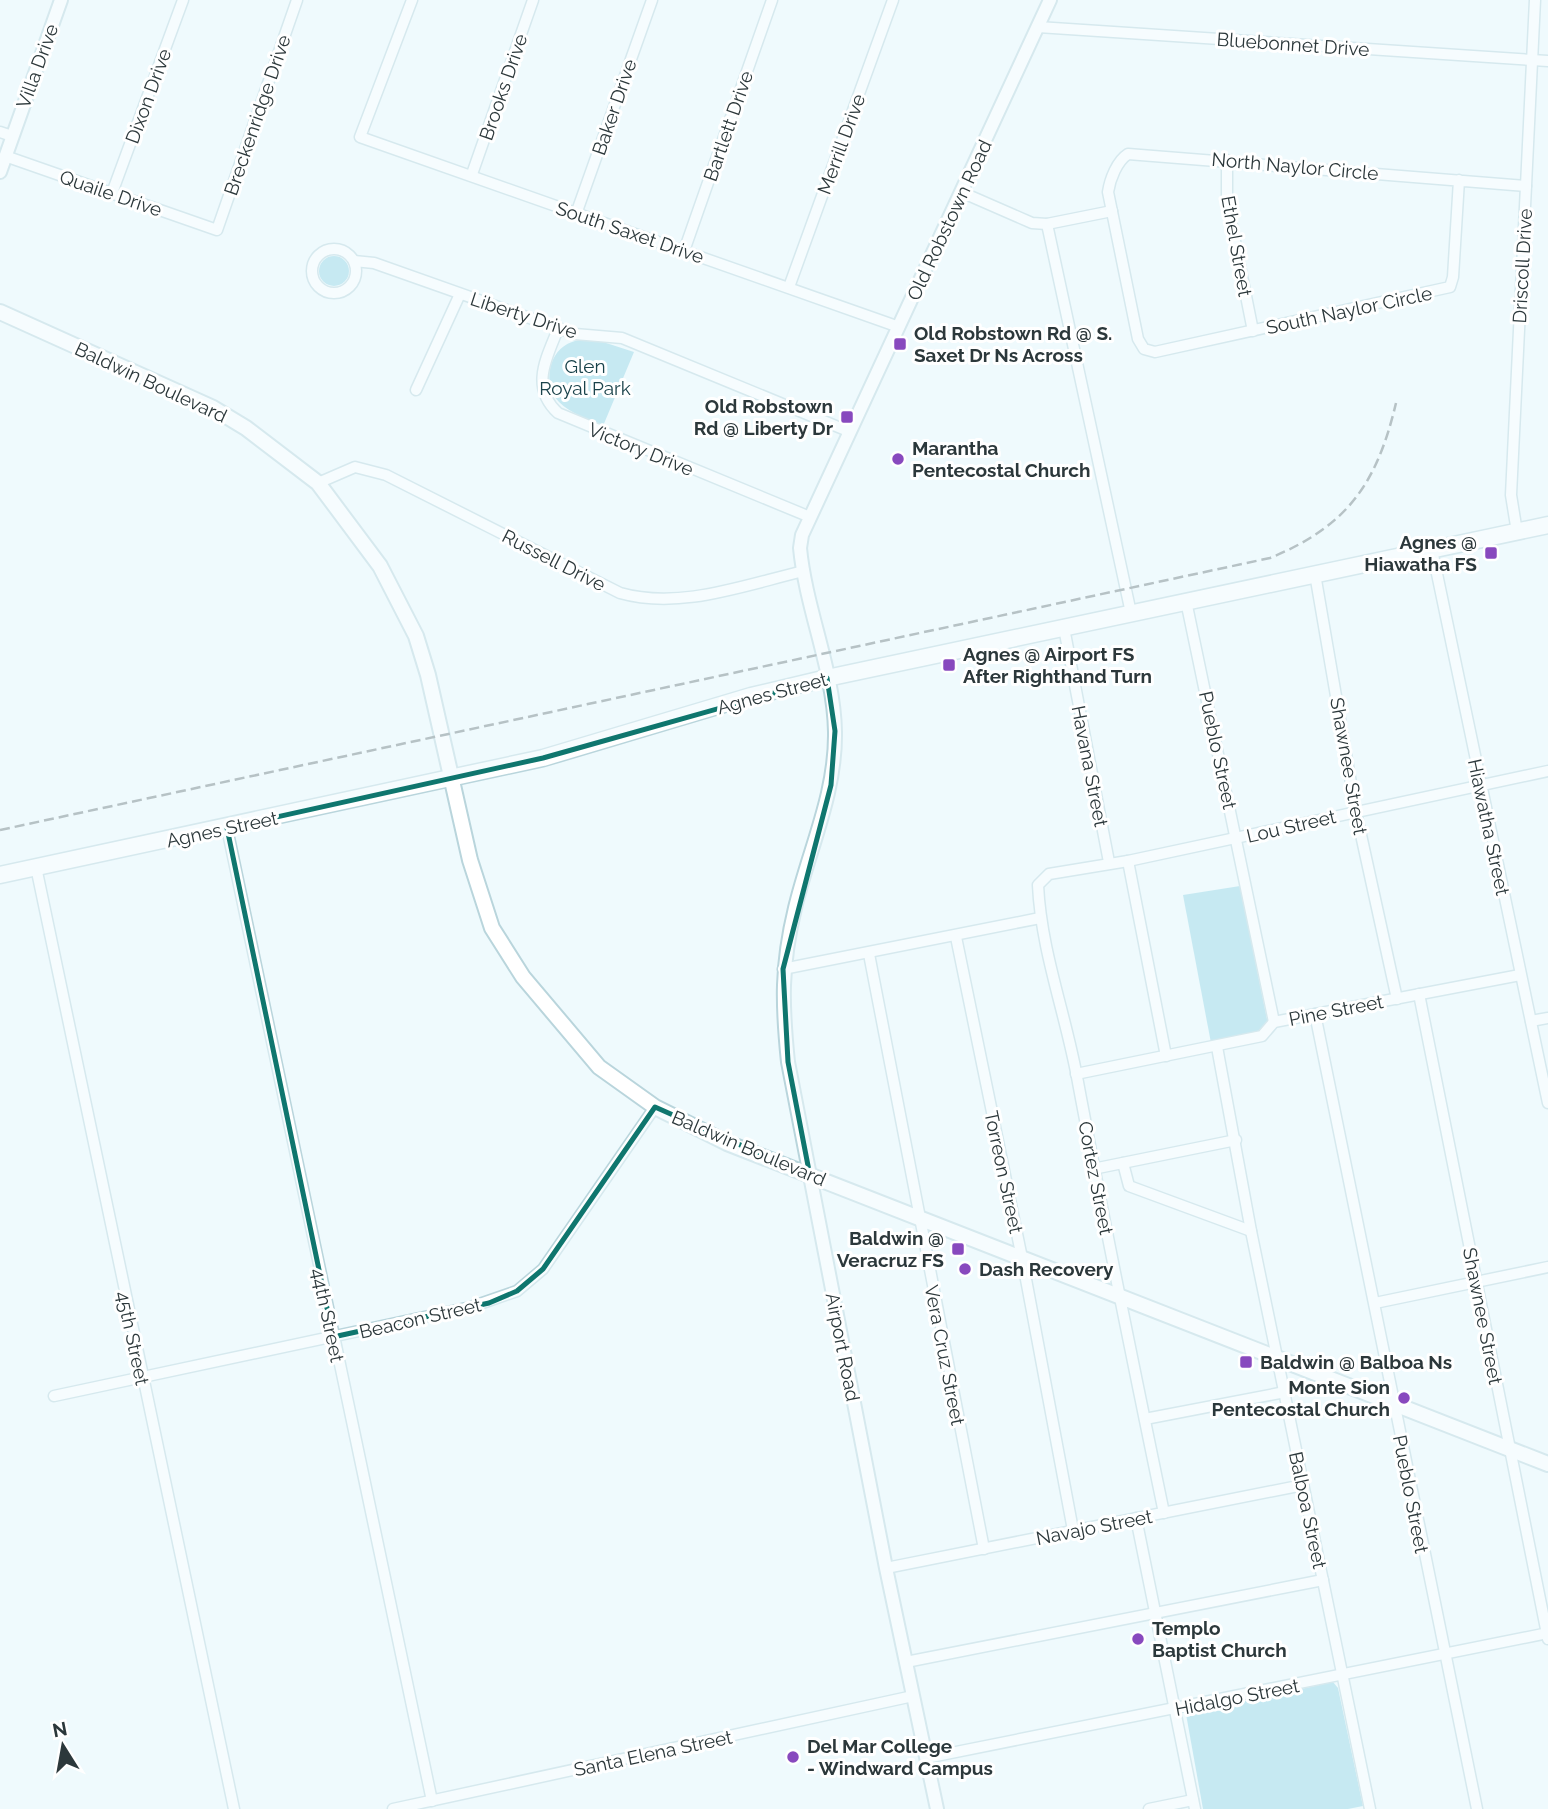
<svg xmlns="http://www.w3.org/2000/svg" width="1548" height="1809" font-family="Raleway,sans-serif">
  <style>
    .green { fill: #96d6e5 }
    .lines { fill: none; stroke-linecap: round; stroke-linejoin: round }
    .minor-casing { stroke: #b9d5dc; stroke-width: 13 }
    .tertiary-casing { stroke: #b9d5dc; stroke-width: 16 }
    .secondary-casing { stroke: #b9d5dc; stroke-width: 18 }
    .primary-casing { stroke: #b9d5dc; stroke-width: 19 }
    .minor { stroke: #fff; stroke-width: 10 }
    .tertiary { stroke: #fff; stroke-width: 12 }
    .secondary { stroke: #fff; stroke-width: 14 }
    .primary { stroke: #fff; stroke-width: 16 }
    .rail { stroke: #727e81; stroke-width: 2.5; stroke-dasharray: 10 5; stroke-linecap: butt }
    .marked { fill: none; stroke: #0f766e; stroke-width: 5; stroke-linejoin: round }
    .poi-dot { fill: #8849be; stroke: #fff; stroke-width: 2.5 }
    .labels { text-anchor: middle; stroke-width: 6; stroke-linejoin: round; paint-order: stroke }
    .street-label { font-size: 19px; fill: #2c383b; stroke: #fff }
    .poi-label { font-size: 19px; font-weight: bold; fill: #2c383b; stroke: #fff; text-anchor: start }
    .park-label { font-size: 19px; fill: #1a434b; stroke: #fff }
  </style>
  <rect width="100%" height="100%" fill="#effafd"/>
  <!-- green -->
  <g class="green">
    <circle cx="334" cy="271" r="15"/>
    <path d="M 600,341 L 634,352 L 603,426 C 588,419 571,414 559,402 C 542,385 548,350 572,342 C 581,339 591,341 600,341 Z"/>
    <polygon points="1240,886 1268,1024 1262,1032 1211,1043 1183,895"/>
    <polygon points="1333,1682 1338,1688 1363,1806 1348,1809 1203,1809 1186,1714"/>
  </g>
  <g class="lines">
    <defs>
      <g id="minor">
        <polyline points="412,0 360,137 899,327"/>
        <polyline points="1038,27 1548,61"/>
        <polyline points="0,132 12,136"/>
        <polyline points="5,156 217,230 297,0"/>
        <polyline points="1227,160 1227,201 1253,331"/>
        <polyline points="472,174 533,0"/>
        <path d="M 1459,180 L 1453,277 L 1450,287 L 1155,352 L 1144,349 L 1138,339 L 1108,192 C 1110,179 1117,161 1128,154 L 1526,186"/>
        <polyline points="961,192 1032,223 1047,224 1112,211"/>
        <polyline points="112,193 183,0"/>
        <polyline points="576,214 652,0"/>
        <polyline points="1047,224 1131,613"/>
        <circle cx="334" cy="271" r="22"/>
        <polyline points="684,251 772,0"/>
        <polyline points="354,261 374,263 575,334 622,338 848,431"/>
        <polyline points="789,287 893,0"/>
        <path d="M 558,329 C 546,359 530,387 558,413 L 810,517"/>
        <polyline points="416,390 460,294"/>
        <path d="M 318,483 L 355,467 L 386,475 L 620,593 C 680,610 744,585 804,571"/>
        <polyline points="1517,532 1511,495 1535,0"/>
        <polyline points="1432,550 1548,1103"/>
        <polyline points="1315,574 1356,812 1397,999"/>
        <polyline points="1186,601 1274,1022"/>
        <polyline points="1064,628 1109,862"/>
        <polyline points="227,828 432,1801"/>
        <polyline points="1128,861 1166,1056"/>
        <polyline points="36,867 234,1809"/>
        <polyline points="956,937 1022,1258 1073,1530"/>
        <polyline points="869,954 984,1549"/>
        <polyline points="783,969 1040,918"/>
        <polyline points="1419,994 1548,1639"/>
        <polyline points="1315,1014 1477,1809"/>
        <polyline points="1531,1021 1548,1018"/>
        <polyline points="1217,1047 1251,1231 1370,1809"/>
        <polyline points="1076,1074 1262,1036 1274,1022 1520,975"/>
        <polyline points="1123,1163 1129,1186 1251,1231"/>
        <polyline points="1093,1169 1236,1140"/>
        <polyline points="1375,1303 1548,1267"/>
        <polyline points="54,1396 471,1307 517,1291 543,1269 655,1107"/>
        <polyline points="1145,1419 1285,1392"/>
        <path d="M 1164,1513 C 1134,1368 1104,1222 1077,1077 C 1065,1012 1041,950 1038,885 L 1049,874 L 1128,861 L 1548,771"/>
        <polyline points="1136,1518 1195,1809"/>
        <polyline points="886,1568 1303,1485"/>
        <polyline points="906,1662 1323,1580"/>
        <polyline points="926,1758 1548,1633"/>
        <polyline points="393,1809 913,1696"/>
        <polyline points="1149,1809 1193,1800"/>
      </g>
      <g id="tertiary">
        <polyline points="0,172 61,0"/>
        <path d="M 937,1809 L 886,1568 L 788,1062 C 782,1004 781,966 795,908 C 809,849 836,794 835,732 C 834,670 806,610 800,548 L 802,535 L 1050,0"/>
      </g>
      <polyline id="secondary" points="0,312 213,408 246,428 318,483 380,566 416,636 428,675 470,860 492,928 523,977 599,1067 655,1107 727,1143 1548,1464"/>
      <polyline id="primary" points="0,875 543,758 751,696 827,678 1548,525"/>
    </defs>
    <!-- minor casing -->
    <use href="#minor" class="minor-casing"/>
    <!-- tertiary casing -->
    <use href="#tertiary" class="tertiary-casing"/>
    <!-- secondary casing -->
    <use href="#secondary" class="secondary-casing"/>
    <!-- primary casing -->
    <use href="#primary" class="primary-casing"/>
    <!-- minor -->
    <use href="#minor" class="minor"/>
    <!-- tertiary -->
    <use href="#tertiary" class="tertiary"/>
    <!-- secondary -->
    <use href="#secondary" class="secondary"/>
    <!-- primary -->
    <use href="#primary" class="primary"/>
    <!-- rail -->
    <path class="rail" d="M 0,830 L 1270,558 C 1348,526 1377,483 1396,403"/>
  </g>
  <!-- marked area -->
  <path d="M0 0H1548V1809H0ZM 827,678 L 835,731 L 831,785 L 783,969 L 788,1062 L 810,1176 L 655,1107 L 543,1269 L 517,1291 L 489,1303 L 333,1337 L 227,828 L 543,758 Z" fill="#effafd" fill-opacity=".55" fill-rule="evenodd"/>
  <path class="marked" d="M 827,678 L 835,731 L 831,785 L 783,969 L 788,1062 L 810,1176 L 655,1107 L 543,1269 L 517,1291 L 489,1303 L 333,1337 L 227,828 L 543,758 Z"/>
  <!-- markers -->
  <g class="poi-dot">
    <rect x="893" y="337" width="14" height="14" rx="3.5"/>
    <rect x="840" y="410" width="14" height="14" rx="3.5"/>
    <circle cx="898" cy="459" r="7"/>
    <rect x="1484" y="546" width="14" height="14" rx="3.5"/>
    <rect x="942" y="658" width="14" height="14" rx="3.5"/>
    <rect x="951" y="1242" width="14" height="14" rx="3.5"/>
    <circle cx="965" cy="1269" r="7"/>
    <rect x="1239" y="1355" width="14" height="14" rx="3.5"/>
    <circle cx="1404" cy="1398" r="7"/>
    <circle cx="1138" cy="1639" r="7"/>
    <circle cx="793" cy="1757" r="7"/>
  </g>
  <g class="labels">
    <!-- street labels -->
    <g class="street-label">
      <text transform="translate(1293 44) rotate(4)" y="7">Bluebonnet Drive</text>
      <text transform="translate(37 66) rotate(-70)" y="7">Villa Drive</text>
      <text transform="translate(503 87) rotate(-71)" y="7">Brooks Drive</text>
      <text transform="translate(148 96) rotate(-70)" y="7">Dixon Drive</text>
      <text transform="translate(614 107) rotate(-71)" y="7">Baker Drive</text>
      <text transform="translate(257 115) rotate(-71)" y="7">Breckenridge Drive</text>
      <text transform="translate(728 126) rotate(-71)" y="7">Bartlett Drive</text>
      <text transform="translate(841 144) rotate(-70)" y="7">Merrill Drive</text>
      <text transform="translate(1295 166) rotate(5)" y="7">North Naylor Circle</text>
      <text transform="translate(111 193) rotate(19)" y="7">Quaile Drive</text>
      <text transform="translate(949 220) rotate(-65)" y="7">Old Robstown Road</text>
      <text transform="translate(630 232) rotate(19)" y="7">South Saxet Drive</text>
      <text transform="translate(1237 246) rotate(80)" y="7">Ethel Street</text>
      <text transform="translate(1522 266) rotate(-87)" y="7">Driscoll Drive</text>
      <text transform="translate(1349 310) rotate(-12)" y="7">South Naylor Circle</text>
      <text transform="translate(524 315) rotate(18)" y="7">Liberty Drive</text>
      <text transform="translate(151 382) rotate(25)" y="7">Baldwin Boulevard</text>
      <text transform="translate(641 449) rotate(22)" y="7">Victory Drive</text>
      <text transform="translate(554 560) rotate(27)" y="7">Russell Drive</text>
      <text transform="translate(772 693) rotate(-15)" y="7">Agnes Street</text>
      <text transform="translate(1218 750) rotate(78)" y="7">Pueblo Street</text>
      <text transform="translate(1090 766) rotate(79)" y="7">Havana Street</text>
      <text transform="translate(1349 766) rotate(80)" y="7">Shawnee Street</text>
      <text transform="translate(1291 826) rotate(-13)" y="7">Lou Street</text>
      <text transform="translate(1489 827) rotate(78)" y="7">Hiawatha Street</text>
      <text transform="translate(222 829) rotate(-12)" y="7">Agnes Street</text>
      <text transform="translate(1336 1010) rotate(-11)" y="7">Pine Street</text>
      <text transform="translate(749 1148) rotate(23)" y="7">Baldwin Boulevard</text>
      <text transform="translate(1004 1172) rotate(78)" y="7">Torreon Street</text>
      <text transform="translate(1096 1178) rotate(79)" y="7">Cortez Street</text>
      <text transform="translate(328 1315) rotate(78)" y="7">44th Street</text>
      <text transform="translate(1483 1316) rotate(79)" y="7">Shawnee Street</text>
      <text transform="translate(420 1318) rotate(-13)" y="7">Beacon Street</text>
      <text transform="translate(133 1338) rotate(78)" y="7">45th Street</text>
      <text transform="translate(843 1347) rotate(79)" y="7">Airport Road</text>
      <text transform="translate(945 1355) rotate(79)" y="7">Vera Cruz Street</text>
      <text transform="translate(1411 1494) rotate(79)" y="7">Pueblo Street</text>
      <text transform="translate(1308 1510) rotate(78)" y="7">Balboa Street</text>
      <text transform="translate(1094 1527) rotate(-11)" y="7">Navajo Street</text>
      <text transform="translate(1237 1697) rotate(-11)" y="7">Hidalgo Street</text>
      <text transform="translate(653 1753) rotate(-12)" y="7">Santa Elena Street</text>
    </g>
    <!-- poi labels -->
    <g class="poi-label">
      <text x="914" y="340">Old Robstown Rd @ S.<tspan x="914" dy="22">Saxet Dr Ns Across</tspan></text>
      <text x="833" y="413" text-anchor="end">Old Robstown<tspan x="833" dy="22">Rd @ Liberty Dr</tspan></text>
      <text x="912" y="455">Marantha<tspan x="912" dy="22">Pentecostal Church</tspan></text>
      <text x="1477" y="549" text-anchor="end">Agnes @<tspan x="1477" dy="22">Hiawatha FS</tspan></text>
      <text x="963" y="661">Agnes @ Airport FS<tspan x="963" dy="22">After Righthand Turn</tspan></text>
      <text x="944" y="1245" text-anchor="end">Baldwin @<tspan x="944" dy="22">Veracruz FS</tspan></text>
      <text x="979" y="1276">Dash Recovery</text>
      <text x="1260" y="1369">Baldwin @ Balboa Ns</text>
      <text x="1390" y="1394" text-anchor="end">Monte Sion<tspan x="1390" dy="22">Pentecostal Church</tspan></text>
      <text x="1152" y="1635">Templo<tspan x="1152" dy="22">Baptist Church</tspan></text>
      <text x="807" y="1753">Del Mar College<tspan x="807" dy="22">- Windward Campus</tspan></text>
    </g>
    <!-- park labels -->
    <g class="park-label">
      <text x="585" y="373">Glen<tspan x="585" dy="22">Royal Park</tspan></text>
    </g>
  </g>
  <!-- north arrow -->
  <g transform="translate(63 1746) rotate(349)" stroke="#ffffff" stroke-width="5" paint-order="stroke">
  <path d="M0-5L12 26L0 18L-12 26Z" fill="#2c383b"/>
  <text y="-10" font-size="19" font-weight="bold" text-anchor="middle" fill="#2c383b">N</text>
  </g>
</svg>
